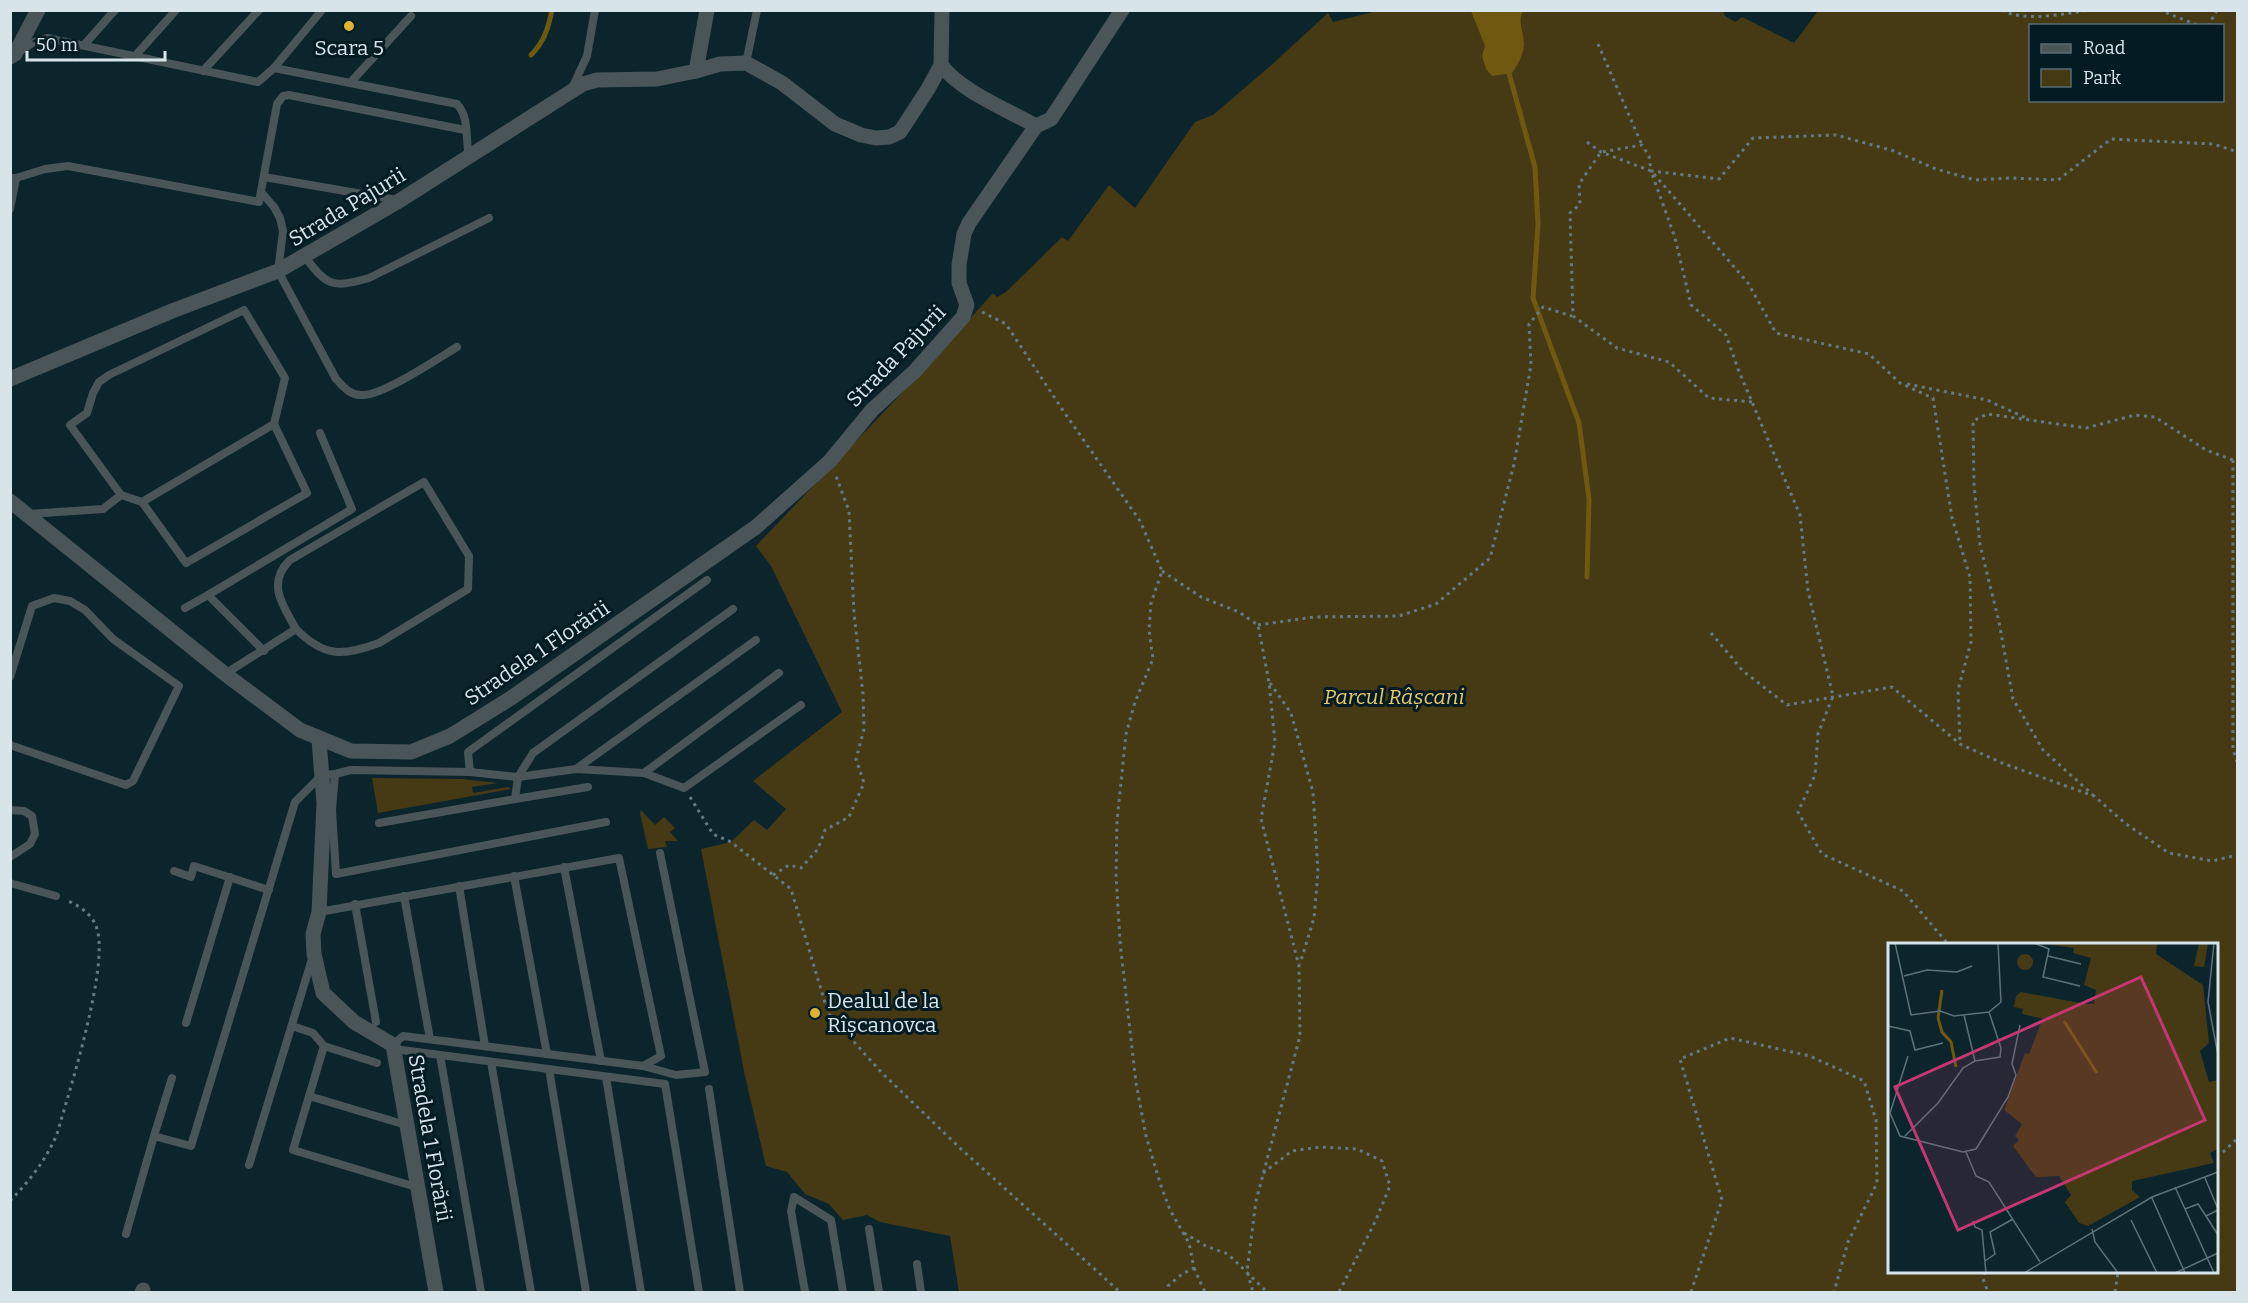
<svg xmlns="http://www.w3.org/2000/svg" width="2248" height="1303" font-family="Bitter,serif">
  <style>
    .green { fill: #463a15; fill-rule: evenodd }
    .water { fill: #6f5911 }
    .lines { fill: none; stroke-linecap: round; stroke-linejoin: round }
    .stream { stroke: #6f5911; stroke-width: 5 }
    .path { stroke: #657980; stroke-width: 3; stroke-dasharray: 3 4.5; stroke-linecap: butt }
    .lane { stroke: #4a5559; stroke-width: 8 }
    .street { stroke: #4a5559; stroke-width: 15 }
    .poi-dot { fill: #dbb233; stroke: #031b22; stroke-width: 2 }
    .labels { text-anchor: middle; stroke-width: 6; stroke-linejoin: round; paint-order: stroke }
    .poi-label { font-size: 21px; fill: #d7e5ea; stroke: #031b22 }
    .street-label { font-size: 21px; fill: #d7e5ea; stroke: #031b22 }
    .park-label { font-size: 21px; font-style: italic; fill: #e9c86a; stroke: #031b22 }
    .inset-river { fill: none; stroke: #6f5911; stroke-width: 3 }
    .inset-road { fill: none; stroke: #5d7278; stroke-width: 1.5 }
    .view { fill: #c53770; fill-opacity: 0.15; stroke: #c53770; stroke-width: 3 }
    .inset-edge { fill: none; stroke: #d7e5ea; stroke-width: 3 }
  </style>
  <rect width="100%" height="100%" fill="#0c252c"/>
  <!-- green -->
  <g class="green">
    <path d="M 1381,10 L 1723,11 L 1725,16 L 1735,22 L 1742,17 L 1794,43 L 1818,11 L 2237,11 L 2237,1292 L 959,1292 L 950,1236 L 880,1222 L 867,1215 L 843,1220 L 829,1204 L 805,1194 L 787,1172 L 766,1166 L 745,1076 L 701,849 L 731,842 L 754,820 L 767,830 L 786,809 L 753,781 L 842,712 L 771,566 L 756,546 L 923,371 L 993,293 L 997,297 L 1006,292 L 1062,237 L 1068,241 L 1109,185 L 1135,208 L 1195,122 L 1213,115 L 1268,68 L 1328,13 L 1333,22 ZM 2030,26 L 2222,26 L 2222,100 L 2030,100 ZM 1890,944 L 2216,944 L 2216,1272 L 1890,1272 Z"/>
    <polygon points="372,778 462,779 498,783 472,787 473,793 508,787 511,789 378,813"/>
    <polygon points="641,810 655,825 664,817 675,828 670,832 678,841 665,841 667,847 648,849 640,813"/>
  </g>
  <!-- water -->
  <path class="water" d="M 1471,11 L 1523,11 C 1517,21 1524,33 1524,45 C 1523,55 1518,65 1512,73 L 1492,76 L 1486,69 L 1482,56 L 1485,46 Z"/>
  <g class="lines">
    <!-- stream -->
    <g class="stream">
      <path d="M 531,55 C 544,42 548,29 552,10"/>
      <polyline points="1507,66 1535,167 1538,224 1533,298 1579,423 1589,499 1587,577"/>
    </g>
    <!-- path -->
    <g class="path">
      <path d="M 2002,10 C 2024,23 2067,13 2091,10"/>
      <polyline points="2159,10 2200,26"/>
      <polyline points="2208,26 2217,10"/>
      <polyline points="1598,44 1642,145"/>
      <polyline points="1587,142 1601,152 1651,171 1675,238 1691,305 1726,335 1738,369 1800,515 1808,591 1833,696 1818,734 1815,775 1798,812 1822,854 1903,891 1948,944"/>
      <polyline points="1654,174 1748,283 1776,333 1869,354 1900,383 1933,398 1952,518 1970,577 1971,642 1958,690 1960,744"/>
      <polyline points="982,312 1006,324 1064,412 1140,521 1162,571 1151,603 1149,630 1153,659 1135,702 1126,734 1117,821 1116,874 1120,942 1136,1083 1146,1136 1160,1183 1170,1210 1189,1243 1194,1268 1182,1274 1168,1286 1168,1292"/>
      <polyline points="1907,384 1987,400 2026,418"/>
      <polyline points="1752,402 1709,398 1669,362 1617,348 1573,316 1570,213 1580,204 1579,184 1601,152 1642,145 1649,156 1651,171 1719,179 1753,138 1836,135 1894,151 1936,169 1975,180 2011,178 2058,180 2111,139 2213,144 2238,152"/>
      <polyline points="2233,460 2233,750 2238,764"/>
      <polyline points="1162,571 1201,597 1239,612 1258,625 1269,682 1275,742 1261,819 1299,966 1300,1036 1256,1201 1247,1271 1253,1292"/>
      <polyline points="1258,625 1314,617 1399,616 1436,604 1490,558 1514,464 1531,365 1529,324 1543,307 1572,316"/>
      <polyline points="1711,633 1743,671 1787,705 1892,687 1960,744 2002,763 2094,796 2126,824 2169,853 2212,861 2238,855"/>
      <polyline points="1270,683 1291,713 1313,792 1318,872 1314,918 1300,964"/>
      <polyline points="2094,796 2043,750 2013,699 1999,622 1980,545 1974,485 1973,421 1987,414 2086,428 2135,415 2155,417 2206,450 2238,462"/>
      <polyline points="690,797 713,834 731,842 791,889 828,1013 881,1072 961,1149 1120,1292"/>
      <polyline points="773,875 789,865 801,868 818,849 825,830 849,817 864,783 856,759 864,729 863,694 854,613 849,511 836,476"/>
      <polyline points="2216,1155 2223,1152 2238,1138"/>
      <polyline points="1263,1173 1292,1151 1320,1147 1357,1149 1382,1161 1390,1186 1375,1222 1339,1292"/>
      <path d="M 10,1201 C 30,1180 46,1160 57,1134 C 69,1092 111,962 96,926 C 91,913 78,905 66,900"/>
      <polyline points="1184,1233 1206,1246 1228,1254 1267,1292"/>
      <polyline points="1194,1268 1205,1292"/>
      <polyline points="1985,1272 1983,1279 1988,1292"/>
      <polyline points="1691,1292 1722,1200 1680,1059 1730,1038 1810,1056 1864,1081 1876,1120 1877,1183 1848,1242 1834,1292"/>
      <polyline points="2115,1292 2118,1272"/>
    </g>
    <!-- lane -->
    <g class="lane">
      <polyline points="84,45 115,10"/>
      <polyline points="19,52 34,42 47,38 258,82 274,68 322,10"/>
      <polyline points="136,55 176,10"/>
      <polyline points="746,63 757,10"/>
      <path d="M 274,68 L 457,104 C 470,118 465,139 469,156"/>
      <polyline points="203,71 259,10"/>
      <polyline points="351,82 411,16"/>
      <polyline points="573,86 587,56 595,10"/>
      <polyline points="264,177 397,200"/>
      <polyline points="10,178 16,178 45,169 68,166 259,202 277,104 283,96 289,95 465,130"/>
      <path d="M 261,192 L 274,207 L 280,218 L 283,231 L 278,271 L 336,379 C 344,388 351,396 364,395 C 385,394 437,359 457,347"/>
      <polyline points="10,209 16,178"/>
      <path d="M 305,257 C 328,287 333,288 369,278 L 489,218"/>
      <polyline points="142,502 186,563 307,493 274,424"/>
      <polyline points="28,514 103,509 121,495 142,502 274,424 285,378 244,310 109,375 99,382 93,393 87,413 70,425 121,495"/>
      <polyline points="185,608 208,595"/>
      <polyline points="264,651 208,595 352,509 320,433"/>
      <path d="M 225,674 L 296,629 C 325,658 343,656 379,643 L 468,589 L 469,556 L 424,482 L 290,560 C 266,583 283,606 296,629"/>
      <polyline points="10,677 32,606 54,598 70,601 85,610 113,639 179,686 133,781 126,785 10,745"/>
      <polyline points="576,769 756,640"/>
      <polyline points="470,772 468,752 707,580"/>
      <polyline points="644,773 779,673"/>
      <polyline points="335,774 332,810 336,874 606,822"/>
      <polyline points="515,799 588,787"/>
      <polyline points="10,810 24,811 32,816 35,834 30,844 10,857"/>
      <polyline points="379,823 515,799 518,777 533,753 733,609"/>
      <polyline points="564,867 601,1061"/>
      <polyline points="174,871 191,877 194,866 269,890"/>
      <polyline points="514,876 547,1054"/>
      <polyline points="10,883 56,896"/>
      <polyline points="459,886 485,1046"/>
      <polyline points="404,896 430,1039"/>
      <polyline points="355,904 376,1022"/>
      <polyline points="319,912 619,858 661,1056 643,1066 676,1075 705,1072 660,853"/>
      <polyline points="186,1023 230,877"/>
      <polyline points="292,1026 313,1033 324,1046"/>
      <polyline points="393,1045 403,1036 643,1066"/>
      <polyline points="394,1049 665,1084 699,1292"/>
      <polyline points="440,1055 481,1292"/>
      <polyline points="491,1062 531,1292"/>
      <polyline points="377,1063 324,1046 293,1150 416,1187"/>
      <polyline points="549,1069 586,1292"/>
      <polyline points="606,1077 641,1292"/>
      <polyline points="709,1089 740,1292"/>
      <polyline points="309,1096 406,1125"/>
      <polyline points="154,1136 172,1078"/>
      <polyline points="249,1165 312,959"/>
      <polyline points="869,1229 879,1292"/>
      <polyline points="126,1234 154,1136 191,1146 295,802 322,775 335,774 351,770 470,772 518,777 576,769 644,773 684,788 801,705"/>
      <polyline points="917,1264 921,1292"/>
      <polyline points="805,1292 791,1211 794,1197 831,1220 843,1292"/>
    </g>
    <!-- street -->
    <g class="street">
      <polyline points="10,57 15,54 38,10"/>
      <path d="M 941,65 C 962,92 1006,109 1036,126"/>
      <polyline points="696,71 720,64 746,63 782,83 835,124 861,135 876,138 889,137 900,132 928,89 941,65 942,10"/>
      <polyline points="10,379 172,311 278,271 399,201 583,84 597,80 657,79 696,71 707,10"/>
      <polyline points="10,501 225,674 300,730 351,751 411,752 450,736 511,698 756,527 830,461 872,410 915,371 963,317 967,305 959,283 959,265 964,234 969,223 1036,126 1051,119 1122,10"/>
      <polyline points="319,740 324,803 319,912 313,934 314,954 323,993 354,1022 393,1045 436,1292"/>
      <polyline points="142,1292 143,1290"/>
    </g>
  </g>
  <!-- markers -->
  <g class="poi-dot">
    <circle cx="349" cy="26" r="6"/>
    <circle cx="815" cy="1013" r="6"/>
  </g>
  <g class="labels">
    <!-- poi labels -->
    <g class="poi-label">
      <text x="349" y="55">Scara 5</text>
      <text x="827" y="1008" text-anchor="start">Dealul de la<tspan x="827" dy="24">Rîșcanovca</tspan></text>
    </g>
    <!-- street labels -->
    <g class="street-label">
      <text transform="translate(347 207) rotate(-31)" y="7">Strada Pajurii</text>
      <text transform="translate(896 356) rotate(-46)" y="7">Strada Pajurii</text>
      <text transform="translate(537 653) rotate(-34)" y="7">Stradela 1 Florării</text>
      <text transform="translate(430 1138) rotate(80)" y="7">Stradela 1 Florării</text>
    </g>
    <!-- park labels -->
    <g class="park-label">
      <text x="1394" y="704">Parcul Râșcani</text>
    </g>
  </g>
  <!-- overview -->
  <g transform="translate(1888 943)">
    <rect width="330" height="330" fill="#0c252c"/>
    <path d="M 150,0 L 269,0 L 268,11 L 315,42 L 321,100 L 312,108 L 321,139 L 330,137 L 330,206 L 322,210 L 326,220 L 244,238 L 244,247 L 252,254 L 200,283 L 191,280 L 177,259 L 183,252 L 171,233 L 148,234 L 141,225 L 125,203 L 131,197 L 127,193 L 134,181 L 116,167 L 137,110 L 141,111 L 153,80 L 160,77 L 134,71 L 135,66 L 126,64 L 128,53 L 133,49 L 198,61 L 206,61 L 208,47 L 196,42 L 203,15 L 185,10 L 186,5 ZM 311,0 L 320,0 L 316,24 L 306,23 ZM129 19a8 8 0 1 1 16 0a8 8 0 1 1-16 0Z" fill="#463a15"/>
    <path class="inset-river" d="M 54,47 L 50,75 L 54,89 L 63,99 L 68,124M 176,78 L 209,130"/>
    <path class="inset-road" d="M 7,0 L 23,72 L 52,68 L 66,73 L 101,69 L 113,59 L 110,0M 146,0 L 161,6 L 155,34 L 192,43M 326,0 L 320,59 L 330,112M 160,13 L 193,21M 16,33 L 39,27 L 69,29 L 84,23M 0,83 L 22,88 L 27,107 L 55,100M 87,118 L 112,114 L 113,105 L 101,69M 2,170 L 12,193 L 75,209 L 88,206 L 120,154 L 128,132 L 124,121 L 132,82M 2,170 L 20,113M 17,193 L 50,160 L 75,125 L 87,118 L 76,72M 78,209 L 88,233 L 101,239 L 152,319M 317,235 L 330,266M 287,244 L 326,330M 264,255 L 297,330M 297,266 L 310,261 L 318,273 L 330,267M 318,273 L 330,292M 243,277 L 269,330M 85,278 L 87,284 L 94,287 L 98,330M 204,286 L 207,299 L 230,330M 97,318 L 107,311 L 102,289 L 125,276M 136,330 L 264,254 L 330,229M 287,330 L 330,310"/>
    <path class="view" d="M 253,34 L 317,177 L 70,287 L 7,144 Z"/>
    <rect width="330" height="330" class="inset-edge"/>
  </g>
  <!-- border -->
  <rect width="2248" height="1303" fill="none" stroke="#d7e5ea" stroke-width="24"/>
  <!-- legend -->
  <rect x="2029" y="24" width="195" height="78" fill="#031b22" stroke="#586c72" stroke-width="1.5"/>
  <rect x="2041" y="44" width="30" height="9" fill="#4a5559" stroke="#586c72" stroke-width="1.5"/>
  <text x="2083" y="54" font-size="18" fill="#d7e5ea">Road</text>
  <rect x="2041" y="69" width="30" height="18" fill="#463a15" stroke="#586c72" stroke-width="1.5"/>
  <text x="2083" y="84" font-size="18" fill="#d7e5ea">Park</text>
  <!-- scale -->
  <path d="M27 51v9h138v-9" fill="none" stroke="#d7e5ea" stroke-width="3"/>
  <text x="36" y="51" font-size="18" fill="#d7e5ea" stroke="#031b22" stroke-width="4.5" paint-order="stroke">50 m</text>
</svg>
